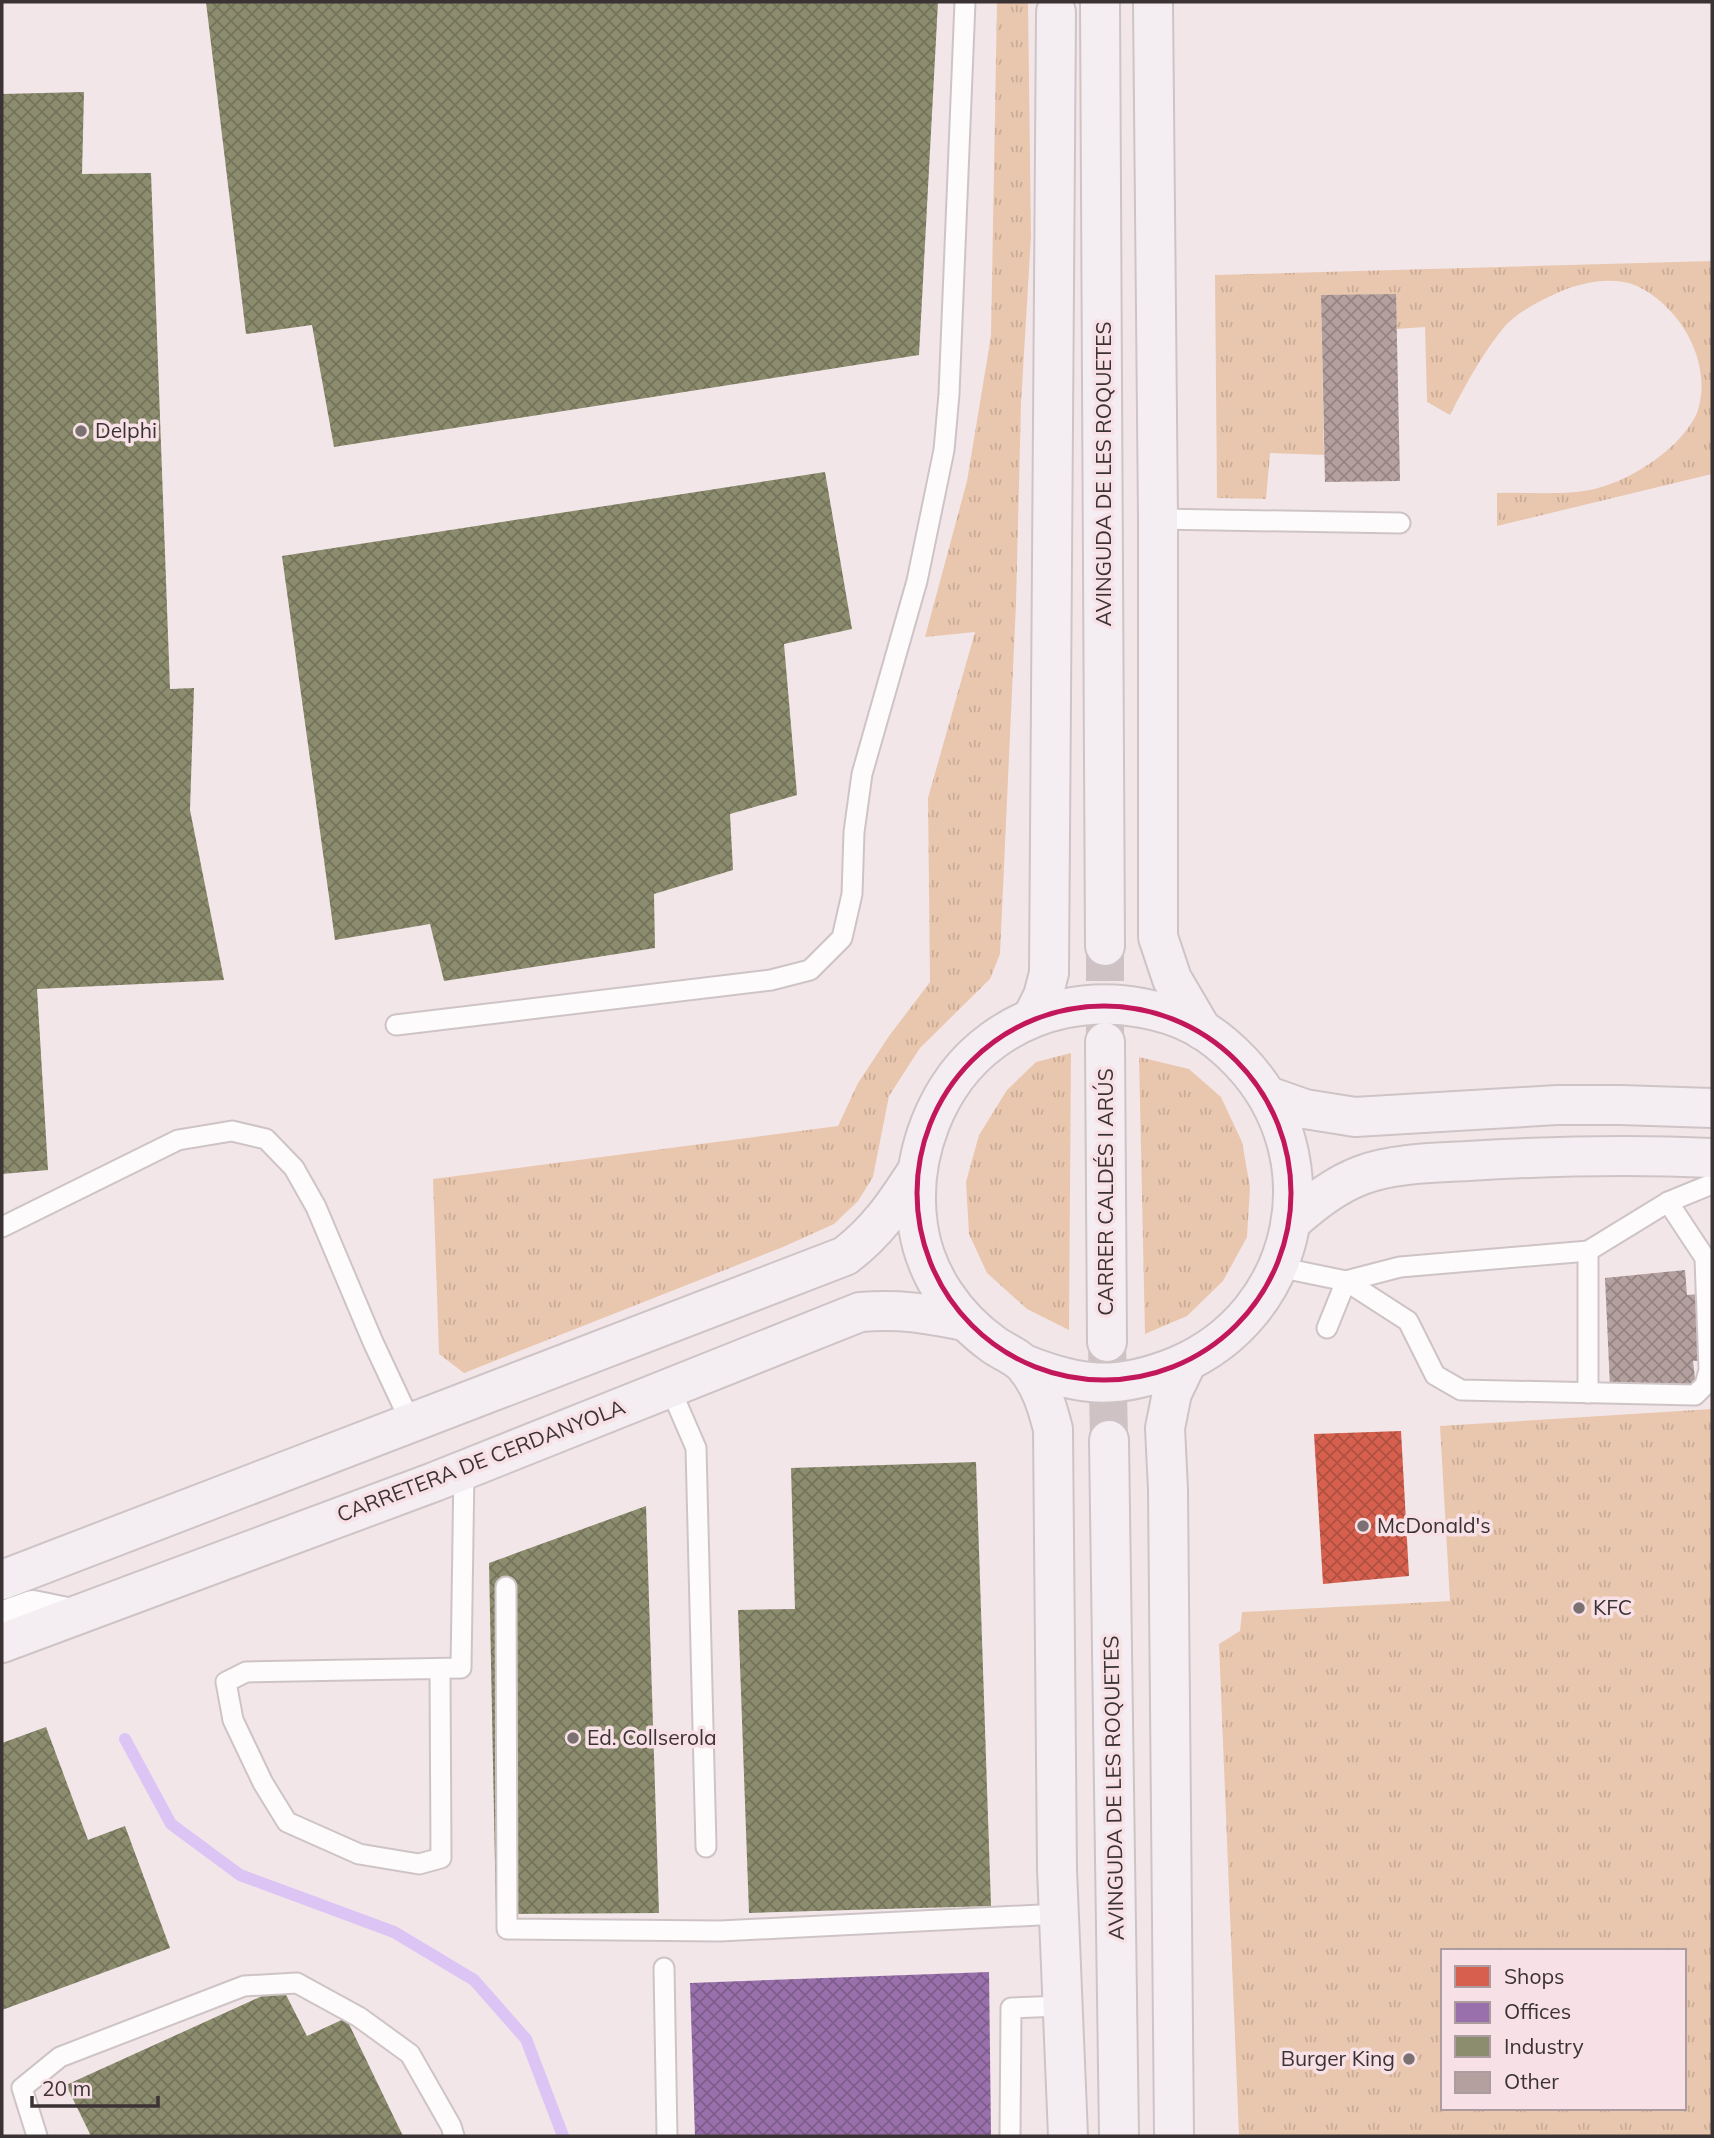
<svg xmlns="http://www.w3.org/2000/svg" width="1714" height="2138" font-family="Mulish,sans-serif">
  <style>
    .grass { fill: url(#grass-tufts); fill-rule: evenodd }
    .shops { fill: url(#shops-cross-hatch) }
    .offices { fill: url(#offices-cross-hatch) }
    .industry { fill: url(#industry-cross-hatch) }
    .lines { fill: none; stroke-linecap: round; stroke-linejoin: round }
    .stream { stroke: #dcc4f5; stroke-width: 12 }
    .building { fill: url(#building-cross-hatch) }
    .secondary-tunnel { stroke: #cec2c5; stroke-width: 38; stroke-dasharray: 38 19; stroke-linecap: butt }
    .lane-casing { stroke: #cec4c6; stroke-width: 23 }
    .street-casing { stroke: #cec4c6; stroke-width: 42 }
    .secondary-casing { stroke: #cec4c6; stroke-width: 42 }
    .lane { stroke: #fdfbfc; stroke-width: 19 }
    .street { stroke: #fdfbfc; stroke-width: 38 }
    .secondary { stroke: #f4eef2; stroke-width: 38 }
    .marked { fill: none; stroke: #c2185b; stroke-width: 5; stroke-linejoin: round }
    .poi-dot { fill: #7b7173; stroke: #f8e1e6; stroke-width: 2.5 }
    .labels { text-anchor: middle; stroke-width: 7; stroke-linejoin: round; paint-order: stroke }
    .poi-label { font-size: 21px; fill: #3b3234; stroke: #f8e1e6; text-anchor: start }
    .street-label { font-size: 21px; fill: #3b3234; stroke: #f8e1e6 }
  </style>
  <defs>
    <pattern id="grass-tufts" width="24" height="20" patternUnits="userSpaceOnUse" patternTransform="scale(1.75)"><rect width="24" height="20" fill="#e9c7ae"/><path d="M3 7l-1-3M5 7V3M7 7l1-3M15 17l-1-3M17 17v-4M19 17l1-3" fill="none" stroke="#c9ab96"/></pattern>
    <pattern id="shops-cross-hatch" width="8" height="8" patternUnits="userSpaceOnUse" patternTransform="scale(1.75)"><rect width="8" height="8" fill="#d6604d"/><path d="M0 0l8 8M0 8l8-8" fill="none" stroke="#af5041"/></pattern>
    <pattern id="offices-cross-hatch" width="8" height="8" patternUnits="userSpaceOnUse" patternTransform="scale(1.75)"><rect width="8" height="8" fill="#9970ab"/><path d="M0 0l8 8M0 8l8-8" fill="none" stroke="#7e5d8c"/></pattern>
    <pattern id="industry-cross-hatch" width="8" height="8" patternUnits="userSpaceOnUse" patternTransform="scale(1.75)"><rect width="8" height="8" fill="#8c8c6e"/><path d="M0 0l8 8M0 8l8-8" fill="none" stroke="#74735b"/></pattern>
    <pattern id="building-cross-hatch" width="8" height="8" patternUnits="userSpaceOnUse" patternTransform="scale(1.75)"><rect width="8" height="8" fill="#b4a19f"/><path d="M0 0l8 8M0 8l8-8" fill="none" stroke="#948482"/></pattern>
  </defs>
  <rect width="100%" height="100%" fill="#f3e6e9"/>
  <!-- grass -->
  <g class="grass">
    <polygon points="997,2 1028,2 1031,236 1021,404 1016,604 1000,954 990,979 920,1048 889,1096 873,1177 858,1201 834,1224 783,1247 464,1373 439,1354 433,1179 838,1126 858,1083 889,1036 930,982 928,798 975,632 925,637 967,481 991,336"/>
    <path d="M 1712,261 L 1712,474 L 1497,526 L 1497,493 C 1526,492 1572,496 1598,488 C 1633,479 1682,447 1697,413 C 1714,364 1681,307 1637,286 C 1612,275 1578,283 1555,294 C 1539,301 1517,313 1506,325 C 1483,352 1466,384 1450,415 L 1427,402 L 1425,327 L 1396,329 L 1321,295 L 1324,455 L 1270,453 L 1266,499 L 1217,498 L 1215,275 Z"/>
    <polygon points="1071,1053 1069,1330 1027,1309 987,1273 969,1234 966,1182 979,1135 1007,1090 1036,1062"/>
    <polygon points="1139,1057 1189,1069 1221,1097 1242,1142 1250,1187 1247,1237 1223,1281 1187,1316 1145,1334"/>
    <path d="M 1712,1409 L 1712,2136 L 1239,2136 L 1219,1644 L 1240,1631 L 1242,1612 L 1450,1601 L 1440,1426 ZM 1443,1951 L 1684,1951 L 1684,2108 L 1443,2108 Z"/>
  </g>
  <!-- shops -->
  <polygon class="shops" points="1401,1431 1409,1576 1323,1584 1314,1434"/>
  <!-- offices -->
  <polygon class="offices" points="989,1972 991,2136 695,2136 690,1983"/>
  <!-- industry -->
  <g class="industry">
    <polygon points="206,2 938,2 919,355 334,447 312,325 246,334"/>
    <polygon points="84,92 82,174 151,173 170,689 194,688 190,810 224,980 37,989 48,1170 2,1174 2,94"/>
    <polygon points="825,472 852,629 784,644 797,795 730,814 733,870 654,894 655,948 444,981 430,924 335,940 282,556"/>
    <polygon points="976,1462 991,1906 749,1913 738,1610 795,1609 791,1468"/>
    <polygon points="646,1506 659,1913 496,1914 489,1563"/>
    <polygon points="46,1727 88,1840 125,1826 170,1948 2,2010 2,1743"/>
    <polygon points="282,1987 307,2036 346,2018 403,2136 91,2136 66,2085"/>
  </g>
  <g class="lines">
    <!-- stream -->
    <polyline class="stream" points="125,1739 171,1824 240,1875 394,1932 474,1980 526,2039 563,2136"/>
  </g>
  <!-- building -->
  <g class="building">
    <polygon points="1396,294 1400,481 1325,482 1321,295"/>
    <polygon points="1685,1270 1687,1295 1712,1293 1712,1360 1693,1361 1696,1387 1610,1387 1605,1278"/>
  </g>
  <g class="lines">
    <!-- secondary-tunnel -->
    <g class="secondary-tunnel">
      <polyline points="1105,1038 1105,946"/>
      <polyline points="1107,1342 1109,1440"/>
    </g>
    <defs>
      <g id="lane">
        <polyline points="1158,519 1400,523"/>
        <polyline points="396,1025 771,980 810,970 842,938 852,894 854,832 862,774 917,581 944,450 949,394 965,2"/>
        <polyline points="2,1227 178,1140 232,1131 266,1139 294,1168 316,1207 373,1342 411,1423"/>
        <polyline points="1588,1251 1588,1393"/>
        <polyline points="1278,1267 1346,1281 1400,1267 1588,1251 1668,1202 1712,1184"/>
        <polyline points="1327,1328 1346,1281 1408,1321 1435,1375 1461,1390 1695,1395 1705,1385 1709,1370 1705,1258 1668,1202"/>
        <polyline points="670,1388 696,1448 706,1847"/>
        <polyline points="506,1587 507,1929 720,1931 1059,1914"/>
        <polyline points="440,1669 441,1858 419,1864 359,1854 287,1822 263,1783 233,1720 226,1682 246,1672 461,1668 464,1470"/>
        <polyline points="664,1968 667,2136"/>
        <polyline points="37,2136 22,2088 60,2057 244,1986 297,1983 359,2017 410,2054 451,2126 454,2136"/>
        <polyline points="1010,2136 1011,2008 1062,2006"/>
      </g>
      <polyline id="street" points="2,1621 33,1610 67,1617"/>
      <g id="secondary">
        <polyline points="1100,2 1105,946"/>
        <polyline points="1153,2 1158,519 1158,937 1172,979 1202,1030"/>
        <polyline points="1032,1018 1043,996 1049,973 1056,12"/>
        <polyline points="1105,1042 1107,1342"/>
        <polyline points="1268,1096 1305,1109 1355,1117 1557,1105 1620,1105 1712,1108"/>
        <path d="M 1292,1221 C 1313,1203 1335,1185 1362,1175 C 1395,1163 1434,1163 1468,1161 C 1550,1156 1630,1154 1712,1158"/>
        <path d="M 1024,1364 C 1045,1372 1067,1380 1091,1382 C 1120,1385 1150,1377 1177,1366 C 1300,1314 1332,1157 1240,1061 C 1211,1031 1183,1015 1142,1008 C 1090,998 1035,1009 992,1041 C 936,1082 908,1158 918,1226 C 925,1275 955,1317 994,1345 C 1004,1352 1018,1357 1025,1366 C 1041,1385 1047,1406 1053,1429 L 1057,1869 L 1068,2136"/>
        <polyline points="1109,1440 1119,2136"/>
        <path d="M 2,1580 L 845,1256 C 877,1232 895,1205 917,1171"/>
        <path d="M 2,1643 L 434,1482 L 860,1312 C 901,1309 924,1313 964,1321"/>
        <polyline points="1174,2136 1168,1490 1165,1428 1172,1393 1187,1362"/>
      </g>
    </defs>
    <!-- lane casing -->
    <use href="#lane" class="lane-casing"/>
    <!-- street casing -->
    <use href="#street" class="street-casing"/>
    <!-- secondary casing -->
    <use href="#secondary" class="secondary-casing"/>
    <!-- lane -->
    <use href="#lane" class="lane"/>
    <!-- street -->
    <use href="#street" class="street"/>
    <!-- secondary -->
    <use href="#secondary" class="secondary"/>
  </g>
  <!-- marked area -->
  <path class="marked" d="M917 1193a187 187 0 1 1 374 0a187 187 0 1 1-374 0Z"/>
  <!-- markers -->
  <g class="poi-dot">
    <circle cx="81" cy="431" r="7"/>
    <circle cx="1363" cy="1526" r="7"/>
    <circle cx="1579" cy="1608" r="7"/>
    <circle cx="573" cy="1738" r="7"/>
    <circle cx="1409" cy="2059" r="7"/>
  </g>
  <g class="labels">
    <!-- poi labels -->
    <g class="poi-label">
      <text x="95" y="438">Delphi</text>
      <text x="1377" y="1533">McDonald's</text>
      <text x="1593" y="1615">KFC</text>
      <text x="587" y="1745">Ed. Collserola</text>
      <text x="1395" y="2066" text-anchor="end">Burger King</text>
    </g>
    <!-- street labels -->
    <g class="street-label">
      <text transform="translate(1104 474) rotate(-90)" y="7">AVINGUDA DE LES ROQUETES</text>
      <text transform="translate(1106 1192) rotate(-90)" y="7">CARRER CALDÉS I ARÚS</text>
      <text transform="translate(481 1461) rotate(-21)" y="7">CARRETERA DE CERDANYOLA</text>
      <text transform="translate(1114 1788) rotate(-91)" y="7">AVINGUDA DE LES ROQUETES</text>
    </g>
  </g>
  <!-- border -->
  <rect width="1714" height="2138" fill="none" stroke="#3b3234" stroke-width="7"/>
  <!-- legend -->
  <rect x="1441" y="1949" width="245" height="161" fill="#f8e1e6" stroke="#ac9b9f" stroke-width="2"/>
  <rect x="1455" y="1966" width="35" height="21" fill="#d6604d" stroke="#ac9b9f" stroke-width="2"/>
  <text x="1504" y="1984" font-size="21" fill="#3b3234">Shops</text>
  <rect x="1455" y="2002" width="35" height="21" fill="#9970ab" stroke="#ac9b9f" stroke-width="2"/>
  <text x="1504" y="2019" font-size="21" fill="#3b3234">Offices</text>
  <rect x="1455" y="2036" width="35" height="21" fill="#8c8c6e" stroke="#ac9b9f" stroke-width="2"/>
  <text x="1504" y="2054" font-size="21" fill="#3b3234">Industry</text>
  <rect x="1455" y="2072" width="35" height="21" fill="#b4a19f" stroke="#ac9b9f" stroke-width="2"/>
  <text x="1504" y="2089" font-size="21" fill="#3b3234">Other</text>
  <!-- scale -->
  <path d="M32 2096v10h126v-10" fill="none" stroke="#3b3234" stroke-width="3.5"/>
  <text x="42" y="2096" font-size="21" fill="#3b3234" stroke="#f8e1e6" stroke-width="5" paint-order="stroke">20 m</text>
</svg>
